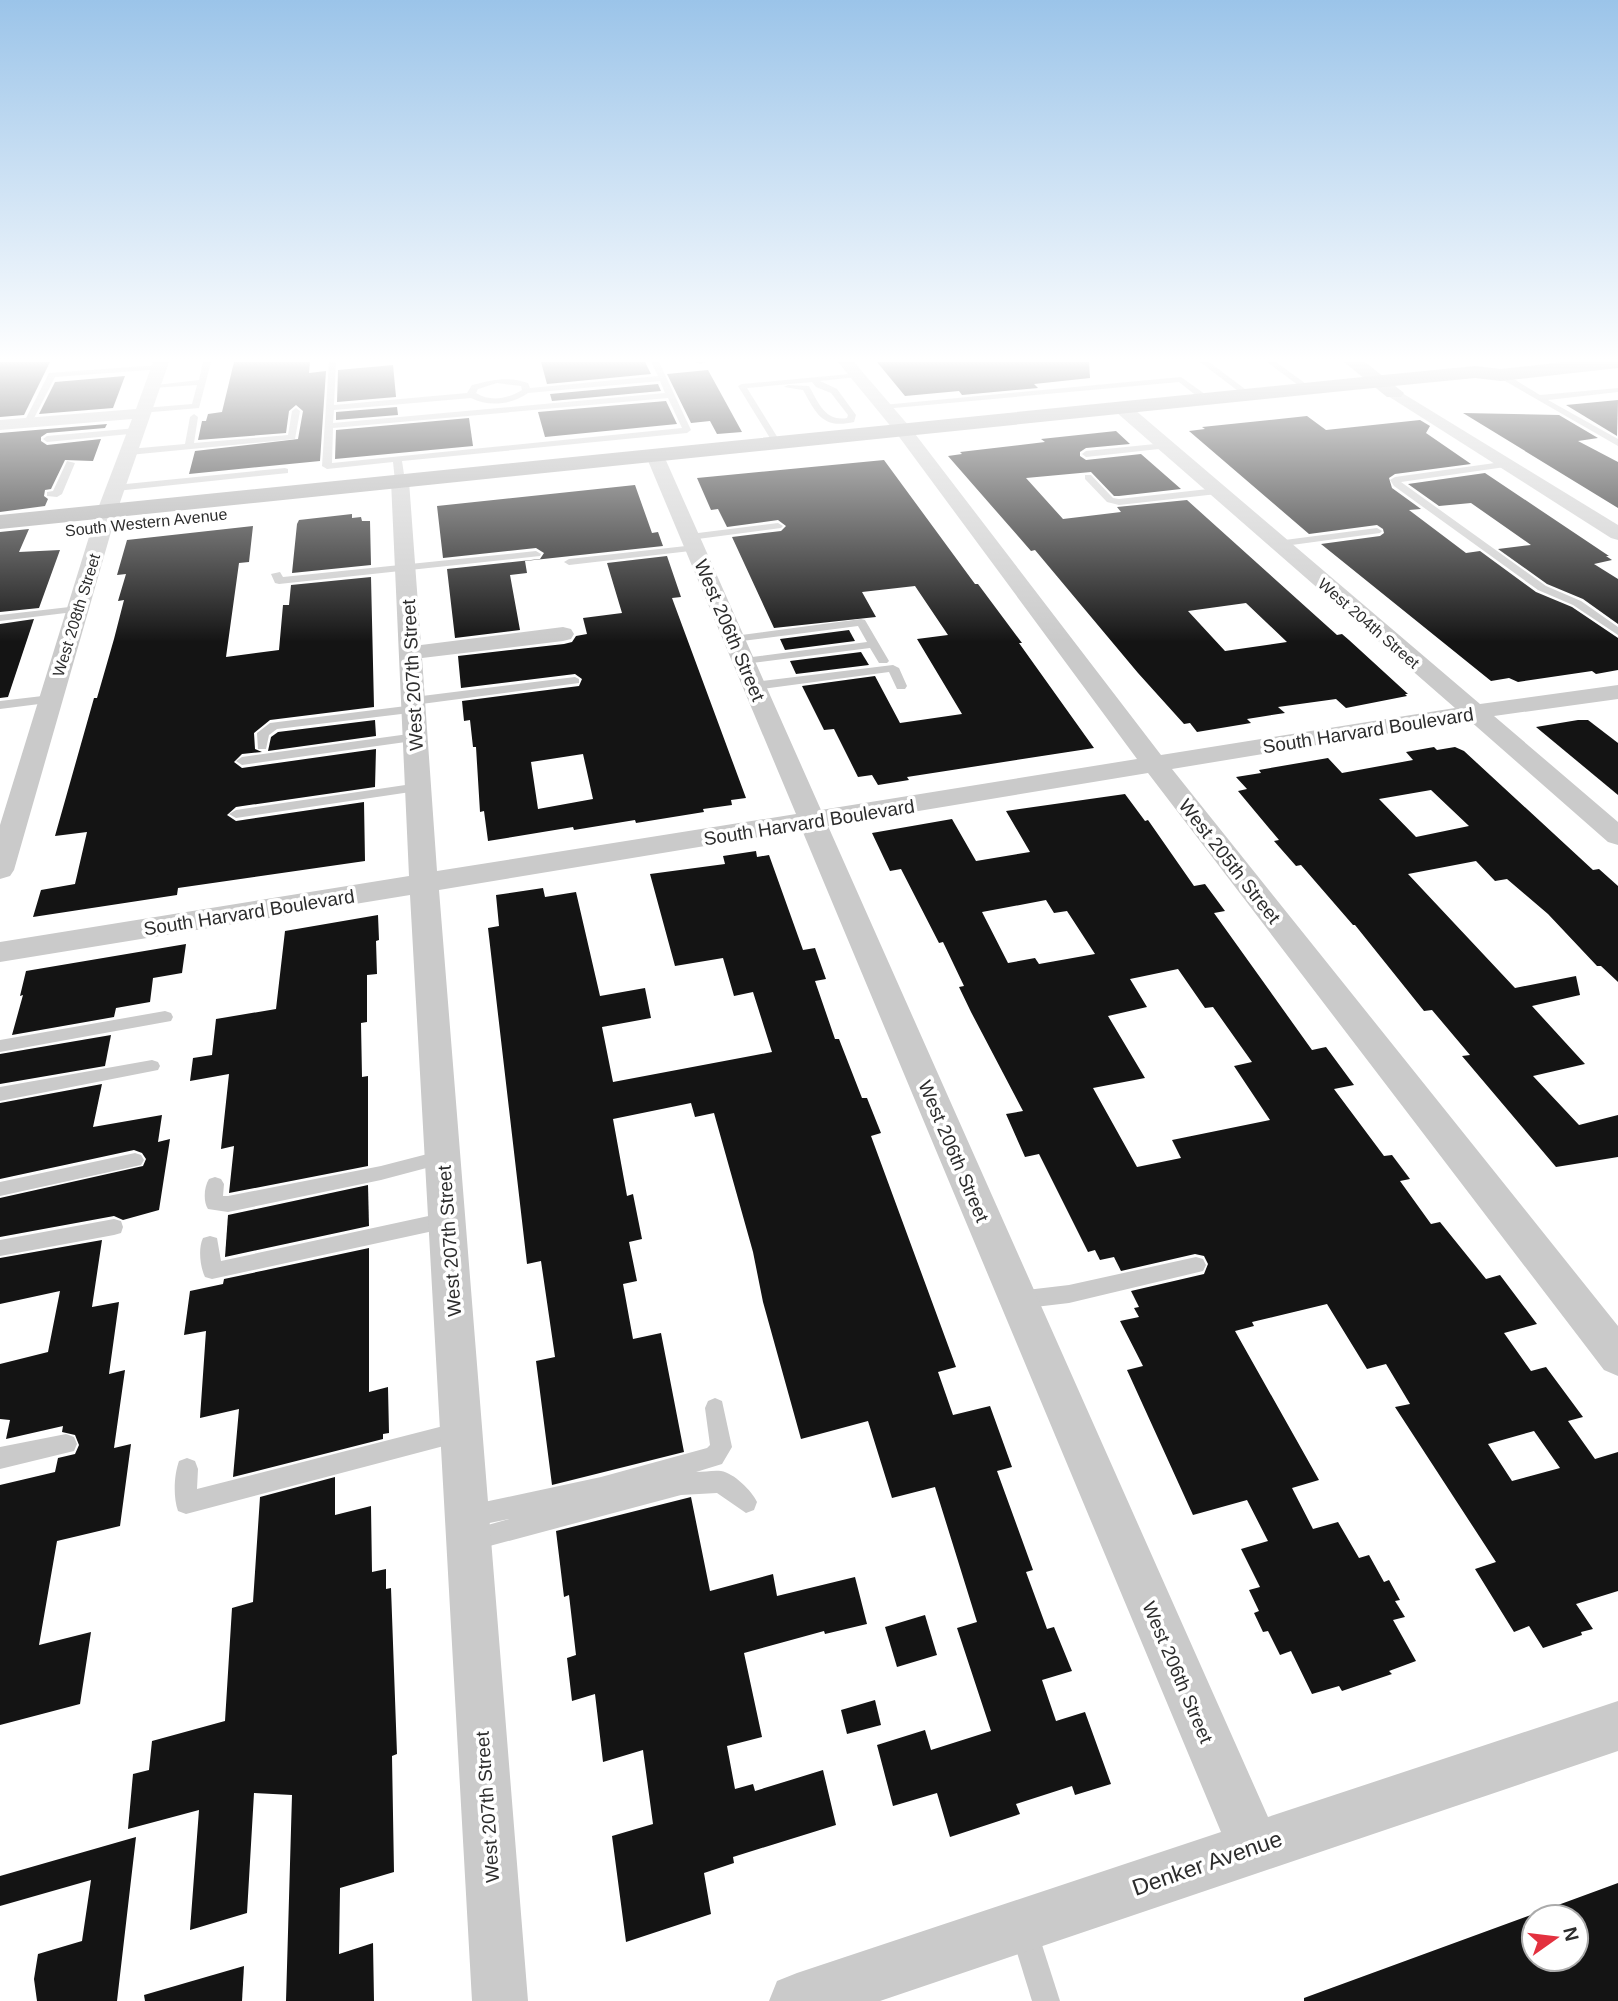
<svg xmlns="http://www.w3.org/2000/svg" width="1618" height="2001" font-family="Helvetica,sans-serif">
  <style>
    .building { fill: #141414; fill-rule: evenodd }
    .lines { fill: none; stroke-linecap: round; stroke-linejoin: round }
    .lane { fill: #cacaca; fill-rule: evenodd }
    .street { fill: #cacaca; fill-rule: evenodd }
    .secondary { fill: #b7b7b7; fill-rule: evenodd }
    .primary { fill: #a5a5a5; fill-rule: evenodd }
    .labels { text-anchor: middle; stroke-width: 7; stroke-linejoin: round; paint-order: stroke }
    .far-street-label { font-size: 16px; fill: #2d2d2d; stroke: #fff }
    .street-label { font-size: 19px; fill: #2d2d2d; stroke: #fff }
    .near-street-label { font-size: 23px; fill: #2d2d2d; stroke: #fff }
  </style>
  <rect width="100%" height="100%" fill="#fff"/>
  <!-- building -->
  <g class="building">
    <polygon points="0,362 50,362 24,415 0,417"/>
    <polygon points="234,362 310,362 309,373 326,371 320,461 189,474 195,451 298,439 303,411 296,405 289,411 286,433 198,440 202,421 206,421 208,414 222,412"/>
    <polygon points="541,362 645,362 651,374 547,384"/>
    <polygon points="877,362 1089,362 1090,378 1034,384 1038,388 962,395 959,391 905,396"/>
    <polygon points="393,365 396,397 337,402 338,370"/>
    <polygon points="708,370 742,432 717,434 710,421 691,423 667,374"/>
    <polygon points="125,376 113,408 39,414 55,382"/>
    <polygon points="658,384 661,391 552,401 550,394"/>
    <polygon points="1618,400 1617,436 1566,405"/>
    <polygon points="666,401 677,424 545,437 538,412"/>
    <polygon points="397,407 398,415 336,420 336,412"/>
    <polygon points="1463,413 1559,415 1598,438 1578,441 1618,462 1618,508"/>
    <polygon points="1307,416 1326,430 1420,420 1430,426 1426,433 1471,464 1395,474 1389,478 1392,488 1421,509 1409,510 1466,553 1480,551 1536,592 1572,607 1618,638 1618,670 1596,674 1592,671 1518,682 1509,678 1491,681 1321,544 1380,536 1384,533 1383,529 1377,525 1309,534 1189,431 1205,429 1202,427"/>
    <polygon points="469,418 473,446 335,459 336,430"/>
    <polygon points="107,424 105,428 47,433 41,437 41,441 47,445 101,439 93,461 65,460 51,489 45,490 44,496 48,499 45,506 0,512 0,433"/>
    <path d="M 1116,431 L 1130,444 L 1086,448 L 1080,452 L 1080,456 L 1086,460 L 1141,454 L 1181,489 L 1119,496 L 1114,496 L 1091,472 L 1026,478 L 1063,519 L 1121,512 L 1117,507 L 1187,500 L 1337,635 L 1342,634 L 1349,640 L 1408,694 L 1405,694 L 1407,696 L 1346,708 L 1336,699 L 1278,707 L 1285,713 L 1247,719 L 1251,723 L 1197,732 L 1190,723 L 1184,724 L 1138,673 L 1035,550 L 1031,551 L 948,456 L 962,454 L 960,452 L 1045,442 L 1041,439 ZM 1246,603 L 1287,642 L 1225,651 L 1188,611 Z"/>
    <polygon points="884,460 975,584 978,584 1022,643 1019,643 1094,748 907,777 909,780 878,785 872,775 858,777 834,729 824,730 802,686 875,676 900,723 962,714 917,639 948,635 915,586 862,592 876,617 774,628 732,537 781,531 786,526 778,520 727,527 718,509 711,510 697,478"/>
    <polygon points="1485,473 1609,556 1606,556 1612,560 1594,564 1618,579 1618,624 1583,599 1547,584 1498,549 1531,545 1471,503 1439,506 1408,484"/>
    <polygon points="635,485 652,533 658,532 663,546 525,561 527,573 510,575 520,630 455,638 447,569 540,559 544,553 536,548 443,558 437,506"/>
    <polygon points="352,514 352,518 361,517 362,521 370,521 371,565 292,573 297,524 299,520"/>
    <polygon points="253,526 249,562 239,563 226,657 279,650 283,605 289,605 291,585 371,577 374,707 270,720 254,733 255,749 262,752 242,754 234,762 242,768 376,749 375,787 236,807 227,815 236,821 364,802 365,861 178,888 177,895 33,917 41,890 75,884 87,832 55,836 94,698 97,698 114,639 124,600 118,601 126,574 117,575 127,540"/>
    <polygon points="29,529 19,552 60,550 39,608 0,612 0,532"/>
    <path d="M 667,556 L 681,597 L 672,598 L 746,798 L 731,800 L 732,805 L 703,809 L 704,812 L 636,823 L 635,820 L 574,830 L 573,827 L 488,841 L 484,811 L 480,812 L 476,747 L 473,747 L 470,720 L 464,721 L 462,701 L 579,686 L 582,679 L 575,674 L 461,688 L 458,656 L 564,644 L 572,642 L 576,636 L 587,634 L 583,618 L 622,613 L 607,563 ZM 583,754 L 593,799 L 538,809 L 531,762 Z"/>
    <polygon points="34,619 8,697 0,698 0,624"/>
    <polygon points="849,630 855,641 785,650 780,639"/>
    <polygon points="861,652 869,665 796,674 790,661"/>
    <polygon points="375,720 376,736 268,751 271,737 278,732"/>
    <polygon points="1578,720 1588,720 1618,743 1618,795 1536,727"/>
    <path d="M 1434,747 L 1437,750 L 1455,747 L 1464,751 L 1593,870 L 1599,869 L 1618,886 L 1618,982 L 1601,966 L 1597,966 L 1548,914 L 1507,879 L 1495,881 L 1476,861 L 1408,874 L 1515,988 L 1576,976 L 1580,995 L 1532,1006 L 1585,1064 L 1533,1076 L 1579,1125 L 1618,1115 L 1618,1157 L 1556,1167 L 1462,1056 L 1470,1055 L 1432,1010 L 1424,1011 L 1355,925 L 1353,925 L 1301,865 L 1296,866 L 1274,841 L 1279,840 L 1238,791 L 1247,789 L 1236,777 L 1261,773 L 1259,770 L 1328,758 L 1342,773 L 1413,760 L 1406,752 ZM 1431,790 L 1469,826 L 1416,837 L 1379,799 Z"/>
    <path d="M 1125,794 L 1145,821 L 1148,820 L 1194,886 L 1205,884 L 1225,911 L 1214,913 L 1312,1050 L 1326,1047 L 1354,1085 L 1334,1089 L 1384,1156 L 1392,1155 L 1410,1179 L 1400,1181 L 1431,1224 L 1440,1222 L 1486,1279 L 1500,1275 L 1537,1324 L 1504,1333 L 1531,1371 L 1546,1367 L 1583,1417 L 1568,1421 L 1595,1459 L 1618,1452 L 1618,1591 L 1576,1604 L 1593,1629 L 1581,1632 L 1582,1635 L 1543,1648 L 1529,1626 L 1514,1632 L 1475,1569 L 1496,1562 L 1395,1407 L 1410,1404 L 1386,1364 L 1367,1369 L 1327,1304 L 1252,1322 L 1254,1326 L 1235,1331 L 1319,1480 L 1292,1488 L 1313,1529 L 1338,1522 L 1359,1558 L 1369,1555 L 1384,1582 L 1389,1580 L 1400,1600 L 1395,1601 L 1405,1617 L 1393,1620 L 1416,1661 L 1389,1671 L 1392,1674 L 1342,1691 L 1339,1686 L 1312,1694 L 1291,1651 L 1280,1655 L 1268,1631 L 1263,1632 L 1254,1613 L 1259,1611 L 1249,1590 L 1260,1587 L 1241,1549 L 1268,1541 L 1247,1500 L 1193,1515 L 1127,1370 L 1143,1366 L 1120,1321 L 1139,1317 L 1134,1308 L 1139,1307 L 1131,1291 L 1204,1274 L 1208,1264 L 1204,1256 L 1195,1254 L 1121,1271 L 1114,1257 L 1100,1260 L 1095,1250 L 1088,1252 L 1039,1154 L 1025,1157 L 1006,1114 L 1023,1111 L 971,1012 L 959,987 L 964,986 L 943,942 L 939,943 L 901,869 L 890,871 L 872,833 L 952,819 L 976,861 L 1030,852 L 1006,811 ZM 1046,900 L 1054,913 L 1067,911 L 1095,954 L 1039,964 L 1035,958 L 1008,963 L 982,912 ZM 1178,969 L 1205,1008 L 1213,1007 L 1252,1062 L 1234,1066 L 1270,1120 L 1172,1140 L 1181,1158 L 1137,1167 L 1093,1088 L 1145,1078 L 1108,1016 L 1147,1007 L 1130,979 ZM 1534,1431 L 1560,1468 L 1512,1481 L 1488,1444 Z"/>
    <polygon points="756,851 757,857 769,855 803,950 815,948 826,979 815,981 835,1039 839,1039 862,1098 867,1098 881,1133 871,1136 956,1367 938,1372 953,1415 990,1406 1012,1467 997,1471 1033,1570 1026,1572 1047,1629 1054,1627 1072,1671 1042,1680 1056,1721 1085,1712 1111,1784 1075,1795 1072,1786 1016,1804 1020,1814 950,1837 937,1793 893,1806 877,1745 925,1730 931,1750 991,1731 957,1628 977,1622 935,1487 892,1498 868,1421 801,1439 763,1302 753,1252 714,1113 695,1117 691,1103 613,1119 627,1196 633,1194 642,1239 629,1242 637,1281 623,1284 633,1339 661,1333 684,1452 552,1485 536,1361 555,1357 541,1261 527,1264 488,928 499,926 496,895 543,888 545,897 576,892 600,996 645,988 651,1018 602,1027 613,1082 772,1052 753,992 734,996 723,958 675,966 650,874 725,864 723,856"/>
    <polygon points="378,915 379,940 376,941 377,974 367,975 367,1022 361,1023 362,1077 368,1076 368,1166 229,1193 234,1146 221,1149 229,1074 190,1081 193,1058 212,1055 216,1019 276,1009 285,931"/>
    <polygon points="186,944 182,973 153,978 150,1002 116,1008 114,1017 12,1035 23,995 20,996 26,971"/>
    <polygon points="111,1035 105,1066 0,1084 0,1054"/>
    <polygon points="102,1084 93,1127 162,1115 158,1142 170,1139 159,1210 123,1220 114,1216 0,1237 0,1198 143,1166 146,1159 142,1153 134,1150 0,1179 0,1103"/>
    <polygon points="368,1185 369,1226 225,1257 228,1215"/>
    <polygon points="102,1240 92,1307 119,1302 109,1374 125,1370 114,1448 131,1444 120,1526 57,1541 39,1645 91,1632 80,1704 0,1725 0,1485 55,1472 58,1458 75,1454 79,1445 75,1435 62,1432 63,1426 6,1439 10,1420 0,1419 0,1364 48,1352 60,1291 0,1304 0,1258"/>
    <polygon points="369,1248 369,1392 388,1387 389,1433 383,1434 383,1439 233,1477 239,1409 200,1418 206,1331 184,1335 190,1291 223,1284 224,1279"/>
    <polygon points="335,1477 335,1515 371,1506 372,1572 386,1569 386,1589 391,1588 397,1754 392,1756 394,1872 340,1888 339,1954 373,1943 374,2001 286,2001 292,1795 254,1793 247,1913 190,1930 199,1810 128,1829 133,1774 149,1770 152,1741 225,1721 232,1608 253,1602 260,1497"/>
    <polygon points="691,1497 710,1591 773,1574 777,1596 855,1577 867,1624 825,1634 824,1631 744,1653 762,1737 727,1746 735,1789 753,1784 755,1791 823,1770 836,1825 733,1857 734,1863 704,1873 711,1914 626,1942 612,1836 653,1824 643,1750 603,1762 595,1694 572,1701 567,1658 576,1655 569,1595 564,1597 556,1531"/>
    <polygon points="925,1615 937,1655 897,1667 885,1627"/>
    <polygon points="875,1700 881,1725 847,1734 841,1710"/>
    <polygon points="136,1837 117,2001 37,2001 34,1979 38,1954 82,1941 91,1880 0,1906 0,1876"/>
    <path d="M 1618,1883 L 1618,2001 L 1304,2001 L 1304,1998 ZM 1534,1917 L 1576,1917 L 1576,1959 L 1534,1959 Z"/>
    <polygon points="244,1966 242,2001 145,2001 144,1995"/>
  </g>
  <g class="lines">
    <!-- lane -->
    <g class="lane">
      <polygon points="203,362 211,362 199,408 141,413 141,409 144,408 192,404 197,385 152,388 148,386 199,380"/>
      <path d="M 329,362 L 336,363 L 334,405 L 467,393 L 472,385 C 493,380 507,376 528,383 L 530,388 L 658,376 L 651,362 L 659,362 L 691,430 L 687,433 L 402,461 L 405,481 L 400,484 L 395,481 L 393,462 L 327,469 L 322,466 ZM 660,381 L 665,393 L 333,423 L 334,410 L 471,398 C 489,407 511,405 528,393 ZM 497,383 L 521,386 L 522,390 C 508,399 490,402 476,393 L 478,389 ZM 668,398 L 682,428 L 332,463 L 333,428 Z"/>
      <polygon points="693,362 705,362 701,364"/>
      <polygon points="1200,362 1209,362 1253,395 1246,397"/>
      <polygon points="1267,362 1276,362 1313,389 1306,391"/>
      <polygon points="159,365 162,369 55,377 31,424 24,422 49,373"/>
      <path d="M 860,373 L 857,377 L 820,381 L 837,389 L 856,415 L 854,422 C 823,429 817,415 803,390 L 784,387 L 788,385 L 809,386 C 818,402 825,422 847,418 L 848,415 L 831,393 L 816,387 L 812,382 L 747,388 L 781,443 L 777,446 L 773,443 L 738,386 L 742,384 Z"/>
      <polygon points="1498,373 1504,373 1540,395 1618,388 1618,392 1548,400 1618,439 1618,446 1498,377"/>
      <polygon points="1181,377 1209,397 1209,401 1203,401 1179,382 883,409 879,407 883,405"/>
      <polygon points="296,408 300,411 295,439 129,455 125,452 129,449 185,444 190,417 194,414 198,417 194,443 288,435 292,411"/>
      <polygon points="137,428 141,431 140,433 47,442 43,439 47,436"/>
      <polygon points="1165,443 1169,446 1168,448 1086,457 1082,454 1086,451"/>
      <polygon points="67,461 75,463 62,494 57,497 47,496 47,492 53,491"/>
      <polygon points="1509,461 1512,462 1512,466 1401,482 1546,586 1581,601 1618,627 1618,635 1573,605 1538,590 1394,486 1390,480 1395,477"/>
      <polygon points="285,468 288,469 288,473 116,491 111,488 116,485"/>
      <polygon points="1085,475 1091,475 1113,498 1119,499 1217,488 1222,491 1217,494 1119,505 1107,502 1085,479"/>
      <polygon points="778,523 783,526 781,528 690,540 685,537 690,534"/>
      <polygon points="1377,528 1382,531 1380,533 1277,547 1272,544 1277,541"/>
      <polygon points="695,545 700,548 699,550 569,565 564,562 569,559"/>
      <polygon points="536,551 541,554 540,556 279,584 275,583 271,574 280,572 283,577"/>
      <polygon points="78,606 83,609 82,611 0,621 0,615"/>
      <polygon points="861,619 865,620 889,661 887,663 879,663 870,648 744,664 738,661 744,658 867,642 858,626 734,642 728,639 734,636"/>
      <polygon points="893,665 899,668 907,686 905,689 897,689 889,672 754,690 748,686 754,682"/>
      <polygon points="575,677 579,679 579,683 414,705 408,701 414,697"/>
      <polygon points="51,695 55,696 55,702 0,709 0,701"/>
      <polygon points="414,705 418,706 418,712 277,729 269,735 266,749 258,749 257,733 270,723"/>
      <polygon points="416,733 420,734 420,740 242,765 236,761 242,757"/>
      <polygon points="419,783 426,787 424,790 236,818 229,814 236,810"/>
      <polygon points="165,1011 171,1013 173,1017 171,1021 0,1052 0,1040"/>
      <polygon points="152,1060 158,1062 160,1066 158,1070 0,1101 0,1087"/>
      <path d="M 443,1150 L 449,1152 L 452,1157 L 449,1162 L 381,1180 L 228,1212 L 208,1209 C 203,1201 204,1187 209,1179 L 215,1177 L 221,1179 L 224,1184 L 223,1196 L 228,1196 L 381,1166 Z"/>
      <polygon points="135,1153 141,1155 144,1160 141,1165 0,1196 0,1182"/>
      <path d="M 447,1212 L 454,1214 L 456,1220 L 454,1226 L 447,1228 L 212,1279 L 205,1277 C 200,1267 198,1248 203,1238 L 210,1236 L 217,1238 L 221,1261 Z"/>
      <polygon points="114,1219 121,1221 123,1227 121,1233 114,1235 0,1256 0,1240"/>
      <polygon points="1196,1257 1203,1259 1206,1265 1203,1271 1069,1303 1018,1309 1011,1306 1008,1300 1011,1294 1018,1291 1069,1285"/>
      <path d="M 715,1398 L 722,1401 L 732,1447 L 722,1464 L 696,1472 C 704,1472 714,1470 721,1471 C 734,1473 752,1491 757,1502 L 754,1510 L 746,1513 L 717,1493 L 681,1495 L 471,1551 L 463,1548 L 460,1540 L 463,1532 L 509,1519 L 470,1527 L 462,1524 L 459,1516 L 462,1508 L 470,1505 L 601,1477 L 707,1448 L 710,1445 L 705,1408 L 708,1401 Z"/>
      <path d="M 459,1422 L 466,1425 L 470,1432 L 466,1439 L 459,1442 L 186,1514 L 178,1511 C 173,1497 174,1475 179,1461 L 187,1458 L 195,1461 L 198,1469 L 197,1489 Z"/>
      <polygon points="66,1434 74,1437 77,1444 74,1451 0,1469 0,1447"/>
      <polygon points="1024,1916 1034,1920 1060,2001 1032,2001 1010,1930 1014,1920"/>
    </g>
    <!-- street -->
    <g class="street">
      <polygon points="153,362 169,362 117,511 14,870 10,876 0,879 0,825 97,511 132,419 0,430 0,420 136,409"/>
      <polygon points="838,362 854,362 909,426 1161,755 1455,708 1116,412 1114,408 1122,403 1128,404 1480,704 1618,685 1618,699 1494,716 1618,822 1618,845 1608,842 1469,720 1172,769 1618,1326 1618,1376 1604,1370 1148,773 828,826 1268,1817 1618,1701 1618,1751 880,2001 769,2001 777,1981 797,1973 1221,1832 802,830 439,890 528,2001 472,2001 410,895 0,962 0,942 409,876 391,481 400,475 409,481 421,645 563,627 571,629 574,634 571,639 563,641 422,658 437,871 796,814 646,456 655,451 664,456 821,810 1137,759 897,434"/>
      <polygon points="1394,388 1618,525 1618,540 1611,538 1388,396 1386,393 1388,390"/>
    </g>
    <!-- secondary -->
    <polygon class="secondary" points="1344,362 1365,362 1404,393 1401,397 1387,397"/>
    <!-- primary -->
    <polygon class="primary" points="1565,362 1618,362 1618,368 1501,381 1475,378 1353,390 0,529 0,515 1353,378 1475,366 1501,369"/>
  </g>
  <!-- sky -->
  <linearGradient id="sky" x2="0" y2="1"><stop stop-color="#9bc4e9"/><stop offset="0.56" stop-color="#fff"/><stop offset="1" stop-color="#fff" stop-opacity="0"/></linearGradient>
  <rect width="1618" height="642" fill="url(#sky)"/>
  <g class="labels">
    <!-- far-street labels -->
    <g class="far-street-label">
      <text transform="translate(146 522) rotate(-6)" y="6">South Western Avenue</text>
      <text transform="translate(76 615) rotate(-73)" y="6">West 208th Street</text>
      <text transform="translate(1369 623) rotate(41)" y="6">West 204th Street</text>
    </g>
    <!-- street labels -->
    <g class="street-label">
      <text transform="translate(730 630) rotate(67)" y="7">West 206th Street</text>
      <text transform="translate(412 675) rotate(-93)" y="7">West 207th Street</text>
      <text transform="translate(1368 730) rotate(-9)" y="7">South Harvard Boulevard</text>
      <text transform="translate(809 822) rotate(-9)" y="7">South Harvard Boulevard</text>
      <text transform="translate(1230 861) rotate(52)" y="7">West 205th Street</text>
      <text transform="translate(249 912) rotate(-9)" y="7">South Harvard Boulevard</text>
      <text transform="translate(954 1151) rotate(67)" y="7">West 206th Street</text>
      <text transform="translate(449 1241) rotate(-94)" y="7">West 207th Street</text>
      <text transform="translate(1178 1672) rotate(67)" y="7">West 206th Street</text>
      <text transform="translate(487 1807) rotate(-94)" y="7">West 207th Street</text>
    </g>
    <!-- near-street labels -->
    <g class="near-street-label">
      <text transform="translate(1207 1863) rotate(-19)" y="8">Denker Avenue</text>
    </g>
  </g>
  <!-- north arrow -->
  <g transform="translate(1555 1938) rotate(76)"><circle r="33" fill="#ffffff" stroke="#ababab" stroke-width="2"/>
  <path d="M0-5L12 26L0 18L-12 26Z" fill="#e3313f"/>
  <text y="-10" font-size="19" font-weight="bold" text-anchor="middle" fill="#2d2d2d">N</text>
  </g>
</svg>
